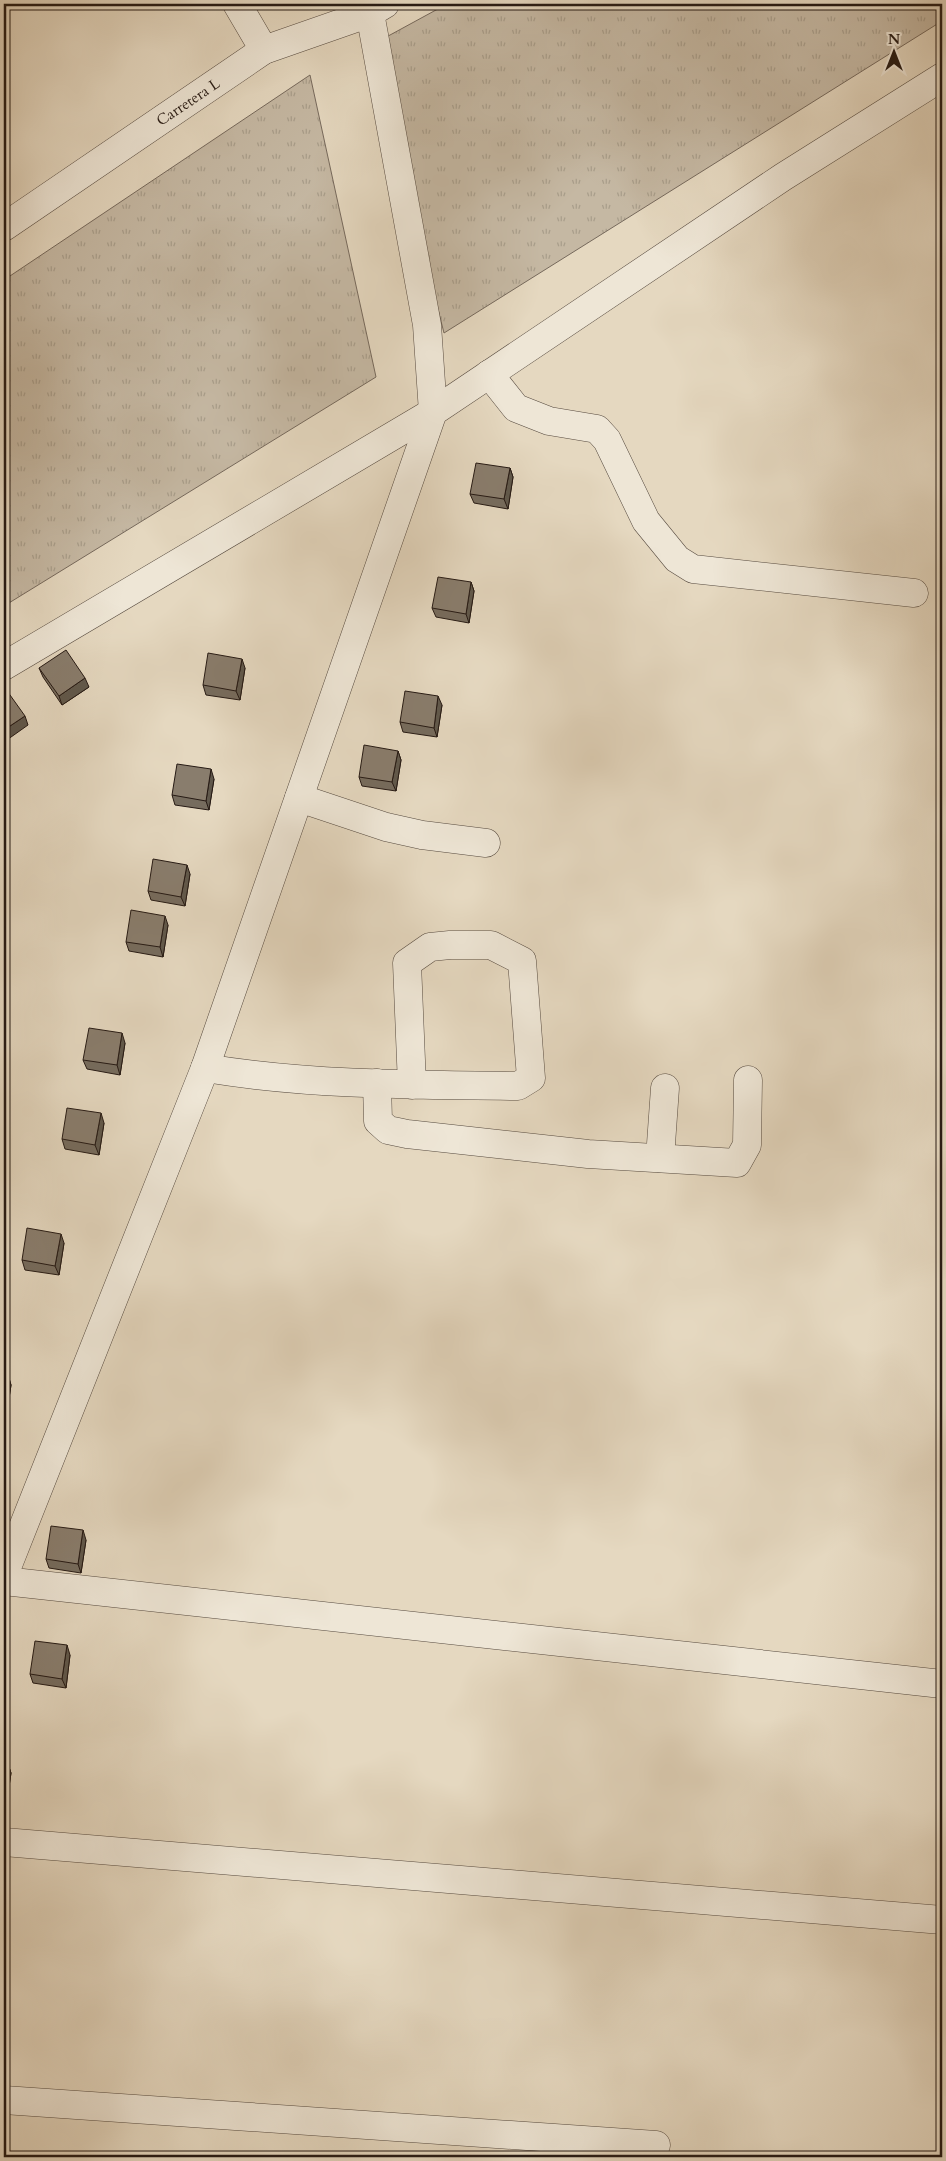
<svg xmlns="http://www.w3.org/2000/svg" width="946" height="2161" font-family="Cardo,serif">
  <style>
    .grass { fill: url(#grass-tufts); stroke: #76695c }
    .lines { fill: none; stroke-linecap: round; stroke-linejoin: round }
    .minor-casing { stroke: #564a3f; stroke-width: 29 }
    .minor { stroke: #eee6d6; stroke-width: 28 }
    .wall { fill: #766c5e; stroke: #261a14 }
    .shaded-wall { fill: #60584c; stroke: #261a14 }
    .building { fill: #897d6d; stroke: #261a14 }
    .labels { text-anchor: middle; stroke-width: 5; stroke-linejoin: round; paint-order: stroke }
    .street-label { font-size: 15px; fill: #261a14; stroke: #eee6d6 }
  </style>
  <defs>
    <pattern id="grass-tufts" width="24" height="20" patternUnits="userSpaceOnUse" patternTransform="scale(1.25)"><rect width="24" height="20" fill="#c5b8a3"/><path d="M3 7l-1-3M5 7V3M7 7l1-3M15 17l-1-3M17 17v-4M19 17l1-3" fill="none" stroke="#a99e8b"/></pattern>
  </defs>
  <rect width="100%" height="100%" fill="#e5d8c0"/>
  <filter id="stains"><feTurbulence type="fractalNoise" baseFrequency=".004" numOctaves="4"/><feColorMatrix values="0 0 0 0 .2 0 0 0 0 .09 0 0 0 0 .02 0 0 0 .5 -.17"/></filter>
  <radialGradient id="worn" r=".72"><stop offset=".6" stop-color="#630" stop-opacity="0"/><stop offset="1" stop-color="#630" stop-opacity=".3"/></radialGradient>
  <!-- grass -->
  <g class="grass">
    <polygon points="447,4 942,4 942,21 444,333 399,155 379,41"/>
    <polygon points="310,75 376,377 4,606 4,280"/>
  </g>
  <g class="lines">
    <defs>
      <g id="minor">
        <polyline points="237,4 264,50"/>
        <polyline points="4,227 264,50 370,13 385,4"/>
        <polyline points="489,374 516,408 549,421 597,429 607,440 646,521 677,559 693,569 914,593"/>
        <polyline points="4,666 433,412 783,177 942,77"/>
        <polyline points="299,798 386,827 422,835 486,843"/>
        <path d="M 205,1068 C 308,1085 414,1085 518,1086 L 531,1078 L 522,961 L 491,945 L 450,945 L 430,947 L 407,963 L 412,1085"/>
        <polyline points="377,1083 378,1121 388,1130 407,1134 588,1154 737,1163 747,1145 748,1080"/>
        <polyline points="660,1158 665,1088"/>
        <polyline points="4,1575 205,1068 433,412 427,325 370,13"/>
        <polyline points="4,1581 942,1684"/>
        <polyline points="4,1842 942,1920"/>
        <polyline points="4,2100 656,2145"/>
      </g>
    </defs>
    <!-- minor casing -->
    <use href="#minor" class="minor-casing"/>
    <!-- minor -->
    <use href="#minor" class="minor"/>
  </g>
  <!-- wall -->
  <g class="wall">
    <polygon points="510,468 513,477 508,509 474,503 470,494"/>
    <polygon points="471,582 474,591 469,623 436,617 432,608"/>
    <polygon points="39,668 89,687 62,705 43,677"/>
    <polygon points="245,668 240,700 206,695 203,685"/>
    <polygon points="442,705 437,737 403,732 400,722"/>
    <polygon points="398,751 401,760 396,791 362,786 359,777"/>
    <polygon points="214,779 209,810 175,805 172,795"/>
    <polygon points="190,874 185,906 151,900 148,891"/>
    <polygon points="168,925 163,957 129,951 126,942"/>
    <polygon points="125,1043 120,1075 87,1069 83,1060"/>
    <polygon points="104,1123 99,1155 65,1149 62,1139"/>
    <polygon points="64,1243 59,1275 25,1270 22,1260"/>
    <polygon points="4,1375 8,1375 11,1385 6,1418 4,1418"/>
    <polygon points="86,1540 81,1573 49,1568 46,1559"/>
    <polygon points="70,1655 66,1688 33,1683 30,1674"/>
    <polygon points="4,1763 8,1764 11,1773 6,1807 4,1806"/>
  </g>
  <!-- shaded-wall -->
  <g class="shaded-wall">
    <polygon points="510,468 513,477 508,509 504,499"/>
    <polygon points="471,582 474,591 469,623 466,614"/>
    <polygon points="242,659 245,668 240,700 236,691"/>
    <polygon points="85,678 89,687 62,705 59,696"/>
    <polygon points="438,696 442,705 437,737 434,728"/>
    <polygon points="25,716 28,725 4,742 4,730"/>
    <polygon points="398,751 401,760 396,791 392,782"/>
    <polygon points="211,769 214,779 209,810 206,801"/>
    <polygon points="187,865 190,874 185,906 181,897"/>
    <polygon points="165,916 168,925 163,957 160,947"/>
    <polygon points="122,1033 125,1043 120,1075 117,1065"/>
    <polygon points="101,1113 104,1123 99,1155 95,1145"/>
    <polygon points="61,1234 64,1243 59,1275 55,1266"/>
    <polygon points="8,1375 11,1385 6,1418 4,1411 4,1404"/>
    <polygon points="83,1530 86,1540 81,1573 78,1564"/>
    <polygon points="67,1645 70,1655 66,1688 62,1679"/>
    <polygon points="8,1764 11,1773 6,1807 4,1799 4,1793"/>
  </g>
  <!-- building -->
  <g class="building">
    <polygon points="476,463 510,468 504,499 470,494"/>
    <polygon points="438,577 471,582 466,614 432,608"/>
    <polygon points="66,650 85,678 59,696 39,668"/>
    <polygon points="208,653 242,659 236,691 203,685"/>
    <polygon points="5,688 25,716 4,730 4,689"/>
    <polygon points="405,691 438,696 434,728 400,722"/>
    <polygon points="364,745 398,751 392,782 359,777"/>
    <polygon points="177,764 211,769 206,801 172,795"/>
    <polygon points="153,859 187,865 181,897 148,891"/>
    <polygon points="131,910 165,916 160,947 126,942"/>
    <polygon points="89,1028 122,1033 117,1065 83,1060"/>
    <polygon points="67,1108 101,1113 95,1145 62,1139"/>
    <polygon points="27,1228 61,1234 55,1266 22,1260"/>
    <polygon points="4,1375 8,1375 4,1404"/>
    <polygon points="51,1526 83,1530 78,1564 46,1559"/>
    <polygon points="35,1641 67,1645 62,1679 30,1674"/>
    <polygon points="4,1763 8,1764 4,1793"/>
  </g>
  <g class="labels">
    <!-- street labels -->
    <g class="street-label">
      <text transform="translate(188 102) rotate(-34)" y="5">Carretera L</text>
    </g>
  </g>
  <!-- margin -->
  <rect width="946" height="2161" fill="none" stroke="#e5d8c0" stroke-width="20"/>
  <rect x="5" y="5" width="936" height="2151" fill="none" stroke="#261a14" stroke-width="2.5"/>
  <rect x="10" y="10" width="926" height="2141" fill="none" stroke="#261a14"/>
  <!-- north arrow -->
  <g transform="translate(894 52)" stroke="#eee6d6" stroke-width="4" paint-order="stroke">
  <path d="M0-4L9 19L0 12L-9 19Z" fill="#261a14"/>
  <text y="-8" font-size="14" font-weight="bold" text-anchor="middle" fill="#261a14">N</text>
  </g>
  <rect width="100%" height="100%" filter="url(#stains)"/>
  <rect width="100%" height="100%" fill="url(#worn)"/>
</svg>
